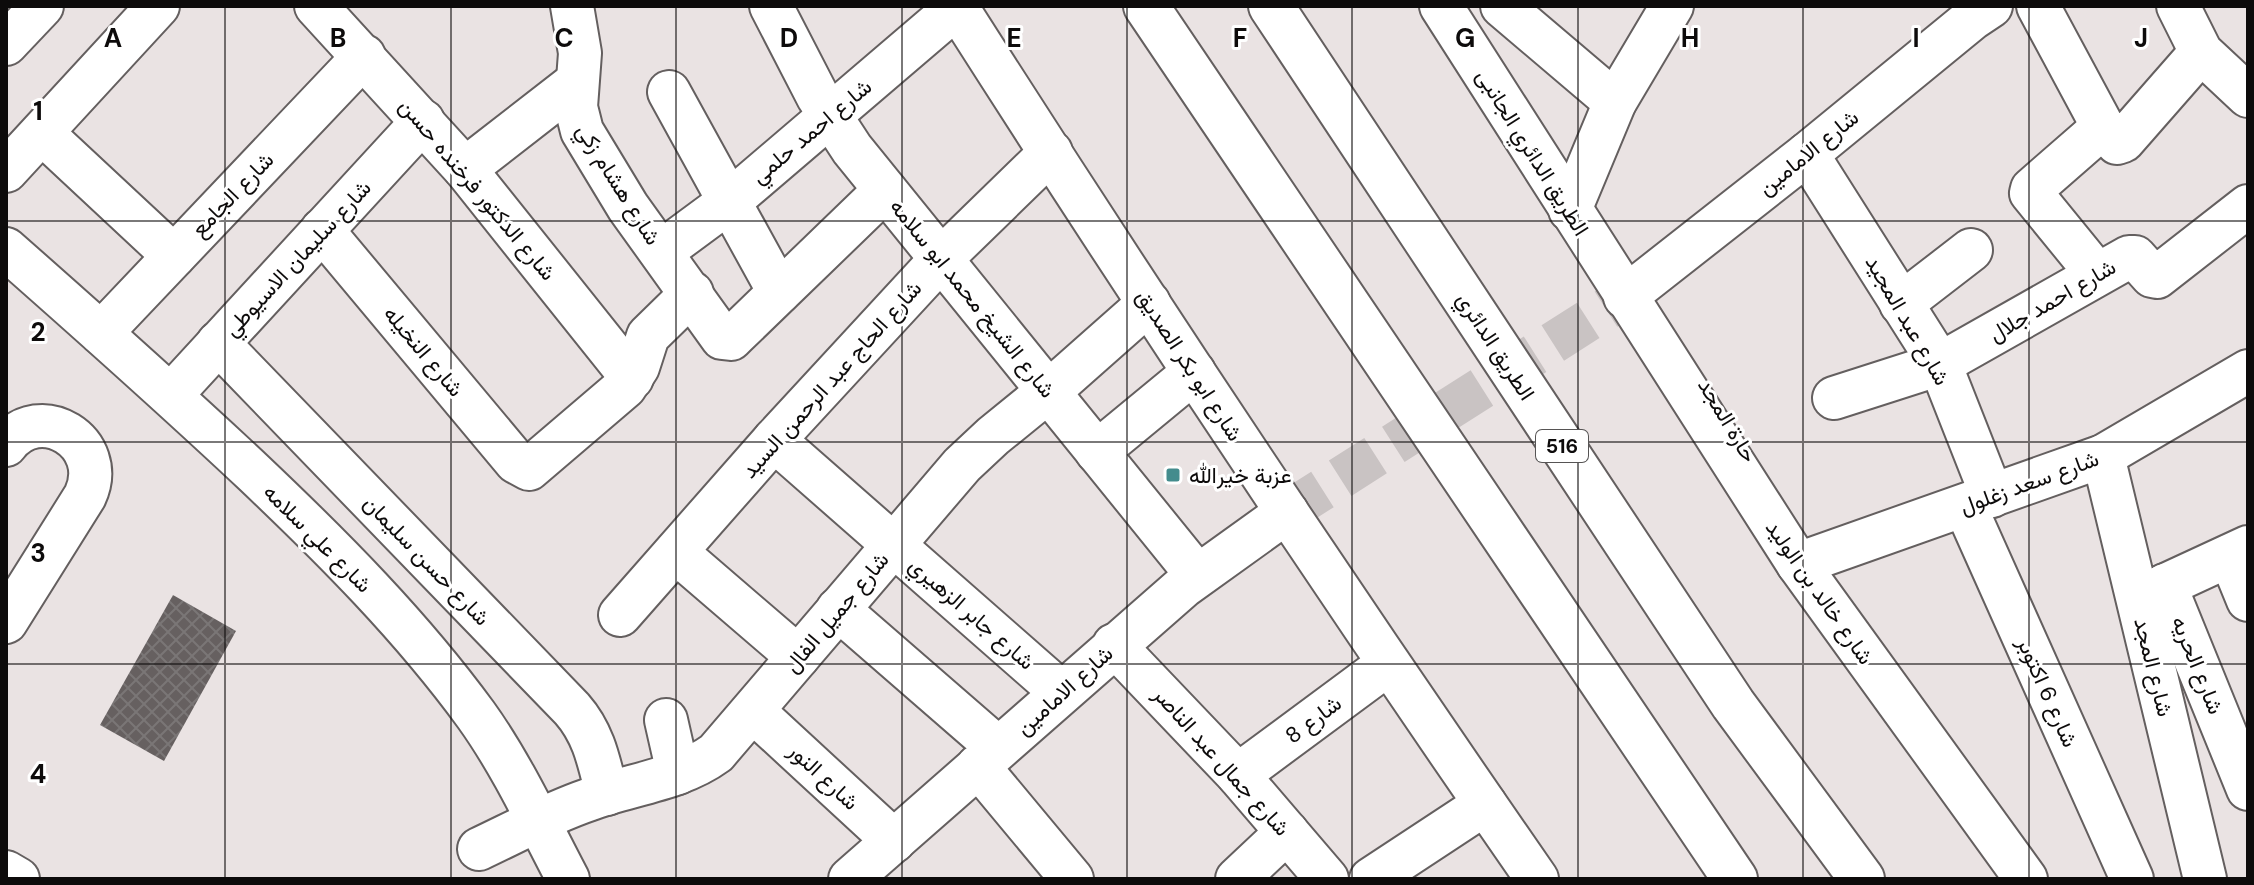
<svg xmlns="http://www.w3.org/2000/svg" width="2254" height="885" font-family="'DM Sans',Vazirmatn,sans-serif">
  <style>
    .building { fill: url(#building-cross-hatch) }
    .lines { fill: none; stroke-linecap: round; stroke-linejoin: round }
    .minor-tunnel { stroke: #c9c3c3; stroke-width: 42; stroke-dasharray: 42 21; stroke-linecap: butt }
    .minor-casing { stroke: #645f5f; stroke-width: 46 }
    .motorway-casing { stroke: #645f5f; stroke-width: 48 }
    .minor { stroke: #fff; stroke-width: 42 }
    .motorway { stroke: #fff; stroke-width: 44 }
    .grid { fill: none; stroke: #0d0b0b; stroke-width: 2; stroke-opacity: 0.55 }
    .poi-dot { fill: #448c8d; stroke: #fff; stroke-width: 3 }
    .labels { text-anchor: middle; stroke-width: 6; stroke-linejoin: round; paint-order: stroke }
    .shield { fill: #fff; stroke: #565454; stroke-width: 2 }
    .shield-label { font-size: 20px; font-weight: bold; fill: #0d0b0b }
    .street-label { font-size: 22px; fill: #0d0b0b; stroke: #fff }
    .poi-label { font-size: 22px; fill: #0d0b0b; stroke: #fff; text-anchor: start }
    .grid-label { font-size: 26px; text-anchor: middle; font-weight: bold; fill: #0d0b0b; stroke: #fff; stroke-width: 6; stroke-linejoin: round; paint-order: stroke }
  </style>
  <defs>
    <pattern id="building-cross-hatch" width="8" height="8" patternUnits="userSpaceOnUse" patternTransform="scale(2)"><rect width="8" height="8" fill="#666060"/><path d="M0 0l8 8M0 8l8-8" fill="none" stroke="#7a7676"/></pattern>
  </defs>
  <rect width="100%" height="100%" fill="#eae3e3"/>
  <!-- building -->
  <polygon class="building" points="173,595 236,631 164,761 100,725"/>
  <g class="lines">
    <!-- minor-tunnel -->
    <polyline class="minor-tunnel" points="1287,512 1625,297"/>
    <defs>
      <g id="minor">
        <polyline points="316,6 465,169 632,378"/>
        <polyline points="572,6 580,53 576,107 582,131 628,207 722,338 731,339 735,335 885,190"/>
        <polyline points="771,6 818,97 852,149 1197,575"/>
        <path d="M 956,6 C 1144,301 1338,592 1537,879"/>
        <polyline points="1441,6 1798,564 2026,879"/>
        <polyline points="1502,6 1615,102"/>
        <polyline points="2038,6 2103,127 2117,143 2123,141 2201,52"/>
        <polyline points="2178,6 2201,52 2248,96"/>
        <polyline points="6,44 42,6"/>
        <polyline points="669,92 779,292"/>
        <polyline points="42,133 174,256"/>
        <polyline points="1807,154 1940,364 1992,496"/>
        <polyline points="465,169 577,82"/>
        <polyline points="6,171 158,6"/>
        <polyline points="1570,210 1615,102 1672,6"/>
        <polyline points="322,230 516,462 529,469 625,387 638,367 648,336 692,293"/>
        <path d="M 6,249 C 90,323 173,397 254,473 C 333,548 411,626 476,715 C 512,765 539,824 568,879"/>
        <polyline points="661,252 730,201 957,7"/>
        <polyline points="2097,274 2031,193 2032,189 2103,127"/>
        <polyline points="1625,297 1807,154 1973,18 1991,6"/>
        <polyline points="1901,304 1971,250"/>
        <polyline points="101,333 364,56"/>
        <path d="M 218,343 L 572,709 C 594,734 599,762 607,794"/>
        <polyline points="171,395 423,121"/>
        <polyline points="1834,398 1940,364 2129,257 2135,257 2152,276 2157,277 2248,206"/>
        <polyline points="774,440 1061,692"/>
        <path d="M 6,445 C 39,400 110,442 85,496 L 6,622"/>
        <polyline points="1097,452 1194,372"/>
        <polyline points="2103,456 2205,879"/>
        <polyline points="1965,506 2132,879"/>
        <polyline points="676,552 798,657"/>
        <polyline points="2230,556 2248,600"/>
        <polyline points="1798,564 2103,456 2248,371"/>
        <polyline points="2165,585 2248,789"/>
        <polyline points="2142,596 2248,547"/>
        <polyline points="838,609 998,748"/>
        <polyline points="620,615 774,440 942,258 1051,152"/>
        <polyline points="1114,645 1238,775 1327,879"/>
        <polyline points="753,711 894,841"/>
        <polyline points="666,720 678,773"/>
        <polyline points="978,766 1072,879"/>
        <polyline points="1238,775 1388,664"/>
        <path d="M 479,849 C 515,832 550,813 588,800 C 630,784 679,780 716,753 L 962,465 L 993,436 L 1062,380 L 1149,303"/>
        <polyline points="6,872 18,879"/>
        <polyline points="850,879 1184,586 1287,512"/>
        <polyline points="1237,879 1287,832"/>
        <polyline points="1371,879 1485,804"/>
      </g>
      <g id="motorway">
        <polyline points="1146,6 1735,879"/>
        <polyline points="1271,6 1733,704 1862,879"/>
      </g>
    </defs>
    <!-- minor casing -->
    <use href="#minor" class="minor-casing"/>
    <!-- motorway casing -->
    <use href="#motorway" class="motorway-casing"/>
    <!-- minor -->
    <use href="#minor" class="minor"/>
    <!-- motorway -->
    <use href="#motorway" class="motorway"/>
  </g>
  <!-- grid -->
  <path class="grid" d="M 225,6 L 225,879M 451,6 L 451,879M 676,6 L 676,879M 902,6 L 902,879M 1127,6 L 1127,879M 1352,6 L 1352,879M 1578,6 L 1578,879M 1803,6 L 1803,879M 2029,6 L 2029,879M 6,221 L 2248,221M 6,442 L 2248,442M 6,664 L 2248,664"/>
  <!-- markers -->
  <rect class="poi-dot" x="1165" y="467" width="16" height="16" rx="4"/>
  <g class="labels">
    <!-- shield labels -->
    <rect class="shield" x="1536" y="430" width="52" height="32" rx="6"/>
    <g class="shield-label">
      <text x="1562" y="453">516</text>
    </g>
    <!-- street labels -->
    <g class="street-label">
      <text transform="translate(811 131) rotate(-40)" y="8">شارع احمد حلمي</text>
      <text transform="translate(1533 152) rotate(58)" y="8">الطريق الدائري الجانبى</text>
      <text transform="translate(1808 152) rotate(-39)" y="8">شارع الامامين</text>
      <text transform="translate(619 184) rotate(58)" y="8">شارع هشام زكي</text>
      <text transform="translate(478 189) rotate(50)" y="8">شارع الدكتور فرخنده حسن</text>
      <text transform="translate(232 194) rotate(-46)" y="8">شارع الجامع</text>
      <text transform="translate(297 258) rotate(-47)" y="8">شارع سليمان الاسيوطي</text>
      <text transform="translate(973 298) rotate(51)" y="8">شارع الشيخ محمد ابو سلامه</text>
      <text transform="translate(2052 300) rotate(-30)" y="8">شارع احمد جلال</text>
      <text transform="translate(1908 320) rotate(60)" y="8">شارع عبد المجيد</text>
      <text transform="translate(1496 346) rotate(57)" y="8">الطريق الدائري</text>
      <text transform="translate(424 351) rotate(50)" y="8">شارع النخيله</text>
      <text transform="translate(1190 365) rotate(57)" y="8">شارع ابو بكر الصديق</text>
      <text transform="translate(831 379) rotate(-48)" y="8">شارع الحاج عبد الرحمن السيد</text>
      <text transform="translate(1728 420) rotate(59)" y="8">حارة المجد</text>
      <text transform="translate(2029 482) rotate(-20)" y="8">شارع سعد زغلول</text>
      <text transform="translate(318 538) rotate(45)" y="8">شارع علي سلامه</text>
      <text transform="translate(427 560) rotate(46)" y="8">شارع حسن سليمان</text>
      <text transform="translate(1820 592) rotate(55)" y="8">شارع خالد بن الوليد</text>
      <text transform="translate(836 612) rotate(-50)" y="8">شارع جميل الفال</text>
      <text transform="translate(972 613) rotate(41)" y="8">شارع جابر الزهيري</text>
      <text transform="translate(2198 665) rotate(68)" y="8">شارع الحريه</text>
      <text transform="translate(2154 667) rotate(76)" y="8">شارع المجد</text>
      <text transform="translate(1064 690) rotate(-42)" y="8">شارع الامامين</text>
      <text transform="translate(2048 692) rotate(66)" y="8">شارع 6 اكتوبر</text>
      <text transform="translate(1313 719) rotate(-37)" y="8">شارع 8</text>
      <text transform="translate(1222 761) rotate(48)" y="8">شارع جمال عبد الناصر</text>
      <text transform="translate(824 776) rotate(43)" y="8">شارع النور</text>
    </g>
    <!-- poi labels -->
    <g class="poi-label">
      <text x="1189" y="483">عزبة خيرالله</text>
    </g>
  </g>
  <g class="grid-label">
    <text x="113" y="47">A</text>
    <text x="338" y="47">B</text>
    <text x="564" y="47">C</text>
    <text x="789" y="47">D</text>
    <text x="1014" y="47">E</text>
    <text x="1240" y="47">F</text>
    <text x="1465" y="47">G</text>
    <text x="1690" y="47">H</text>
    <text x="1916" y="47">I</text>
    <text x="2141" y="47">J</text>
    <text x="38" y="120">1</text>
    <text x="38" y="341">2</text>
    <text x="38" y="562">3</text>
    <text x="38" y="783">4</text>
  </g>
  <!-- border -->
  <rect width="2254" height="885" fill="none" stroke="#0d0b0b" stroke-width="16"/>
</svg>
